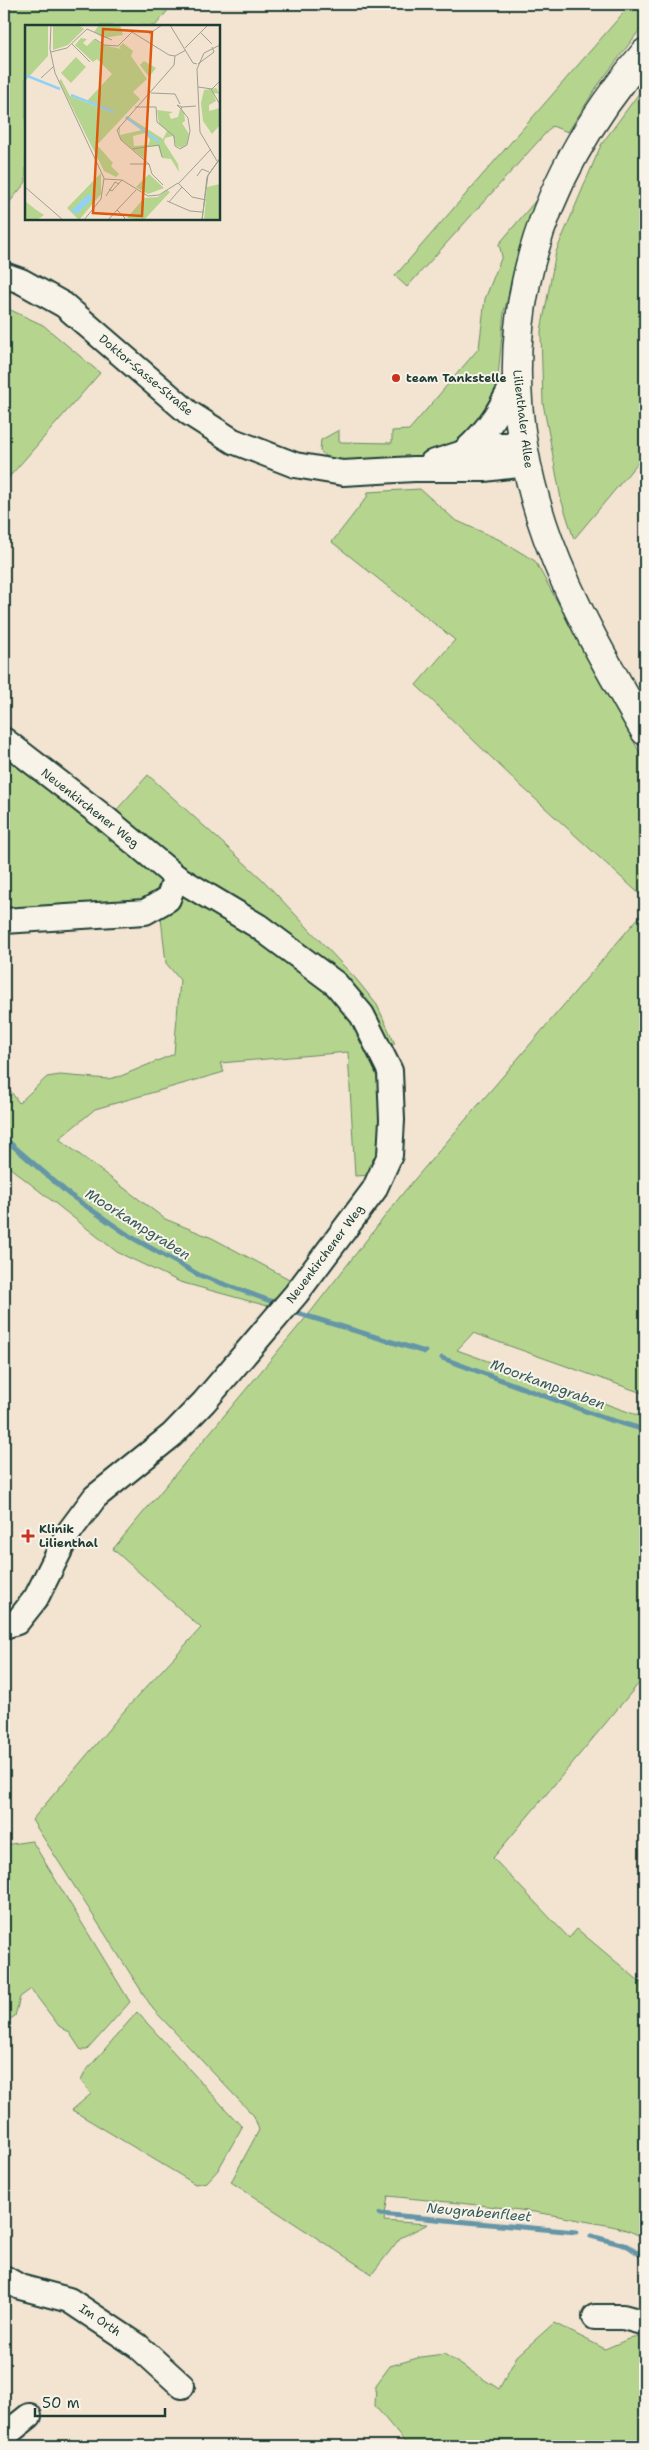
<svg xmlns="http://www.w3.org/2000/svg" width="649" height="2450" font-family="'Shantell Sans',sans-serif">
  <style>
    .green { fill: #b5d58f; stroke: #6a8962 }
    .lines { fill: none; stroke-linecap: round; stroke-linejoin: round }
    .stream { stroke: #6596a7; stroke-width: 5 }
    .minor-casing { stroke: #1f3d34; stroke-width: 28 }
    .major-casing { stroke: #1f3d34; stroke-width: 31 }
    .minor { stroke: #f7f3e8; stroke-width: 24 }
    .major { stroke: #f7f3e8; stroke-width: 28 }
    .poi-dot { fill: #c8321e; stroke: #f7f3e8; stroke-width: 2 }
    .labels { text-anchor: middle; stroke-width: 4; stroke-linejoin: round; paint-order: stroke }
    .street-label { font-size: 12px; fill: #1f3d34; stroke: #f7f3e8 }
    .poi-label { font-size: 12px; font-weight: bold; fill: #1f3d34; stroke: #f7f3e8; text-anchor: start }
    .water-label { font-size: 14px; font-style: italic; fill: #365b5a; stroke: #f7f3e8 }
    .inset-river { fill: none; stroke: #93d1f4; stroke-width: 2.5 }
    .inset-road { fill: none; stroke: #9ea192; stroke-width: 1 }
    .view { fill: #de580e; fill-opacity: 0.15; stroke: #de580e; stroke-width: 2.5 }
    .inset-edge { fill: none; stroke: #1f3d34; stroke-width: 2.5 }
  </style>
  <rect width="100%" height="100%" fill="#f3e3d1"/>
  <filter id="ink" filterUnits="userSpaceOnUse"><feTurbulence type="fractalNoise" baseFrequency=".02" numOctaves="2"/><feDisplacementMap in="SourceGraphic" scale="10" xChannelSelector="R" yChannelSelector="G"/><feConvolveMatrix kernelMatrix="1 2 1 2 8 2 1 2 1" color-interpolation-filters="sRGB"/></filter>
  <g filter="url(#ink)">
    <!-- green -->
    <g class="green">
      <polygon points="4,4 173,4 155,26 26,26 26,182 4,209"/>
      <polygon points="631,4 645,4 645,23 598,85 568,132 552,126 407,287 395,276 401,269"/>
      <polygon points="645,85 645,454 574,539 561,499 543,403 541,331 556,252 601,145"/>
      <polygon points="547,187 513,282 504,311 496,400 464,442 426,457 380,463 330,460 320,451 321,440 339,430 339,442 392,443 392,431 409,430 479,348 485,299 502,256 499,244"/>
      <polygon points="4,307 43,325 100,373 4,483"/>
      <polygon points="420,489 455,520 500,540 535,561 645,762 645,899 519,784 416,685 455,640 332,542 367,497 368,492"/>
      <polygon points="4,751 191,900 253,937 328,989 352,1018 370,1052 382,1098 381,1142 373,1175 355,1176 348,1052 220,1063 224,1072 95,1109 59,1139 165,1219 212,1238 291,1280 271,1307 180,1282 117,1252 4,1163 4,1082 19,1103 47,1077 60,1075 108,1079 121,1076 174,1054 180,980 166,963 161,918 4,932 4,909 9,908 4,849"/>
      <polygon points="148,775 261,878 356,979 377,1005 395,1044 384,1045 365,1007 112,815"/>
      <path d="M 645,910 L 645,1394 L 473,1333 L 457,1350 L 645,1418 L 645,1676 L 493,1858 L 569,1938 L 577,1929 L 645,1986 L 645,2239 C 627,2227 605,2225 584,2221 C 520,2207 453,2203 388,2196 L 384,2221 L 428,2224 L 400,2238 L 372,2274 L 231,2182 L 259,2130 L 254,2116 L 153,2009 L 32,1820 L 125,1710 L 201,1628 L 113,1549 L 313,1309 L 403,1193 Z"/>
      <polygon points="32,1841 130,2002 87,2050 81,2050 69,2032 59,2026 31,1989 20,1997 15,2016 7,2021 4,2019 4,1845"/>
      <polygon points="137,2012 242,2127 218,2170 207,2182 195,2184 72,2110 91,2094 81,2081 85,2072"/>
      <polygon points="554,2323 605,2349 633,2337 645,2336 645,2446 408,2446 375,2406 376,2385 390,2366 421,2357 444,2354 499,2389 517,2356"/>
    </g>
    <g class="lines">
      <!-- stream -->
      <g class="stream">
        <polyline points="4,1138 70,1195 131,1237 199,1275 276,1303"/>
        <polyline points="297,1313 425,1352"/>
        <polyline points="442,1358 604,1418 645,1430"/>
        <polyline points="380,2214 576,2232"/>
        <polyline points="591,2236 628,2246 645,2258"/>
      </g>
      <defs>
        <g id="minor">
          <polyline points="4,275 21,281 64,305 189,413 233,441 295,465 343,473 414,469 484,469 527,464"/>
          <path d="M 465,451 C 491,428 501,408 516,378"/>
          <polyline points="432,463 488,445 524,445"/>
          <polyline points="4,740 105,818 176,877 258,926 336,984 362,1015 390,1071 392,1120 390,1155 374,1190 296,1294 204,1402 172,1435 95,1497 69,1532 36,1598 17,1622 4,1626"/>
          <polyline points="4,921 145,912 168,899 176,877"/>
          <polyline points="4,2278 20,2287 69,2300 138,2346 182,2386"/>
          <polyline points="595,2317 623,2317 645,2323"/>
          <polyline points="4,2436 29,2416"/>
        </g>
        <path id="major" d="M 645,53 C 522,196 483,360 548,539 C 573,607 609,669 645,731"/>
      </defs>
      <!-- minor casing -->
      <use href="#minor" class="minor-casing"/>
      <!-- major casing -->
      <use href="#major" class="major-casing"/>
      <!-- minor -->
      <use href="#minor" class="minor"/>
      <!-- major -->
      <use href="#major" class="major"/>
    </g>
  </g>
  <!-- markers -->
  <g class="poi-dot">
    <circle cx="396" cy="378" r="5"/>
    <path d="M25.5 1528.5h5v5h5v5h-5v5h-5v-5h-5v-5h5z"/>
  </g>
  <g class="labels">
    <!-- street labels -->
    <g class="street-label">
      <text transform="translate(146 375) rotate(40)" y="4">Doktor-Sasse-Straße</text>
      <text transform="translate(523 419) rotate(83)" y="4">Lilienthaler Allee</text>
      <text transform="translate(90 808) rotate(38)" y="4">Neuenkirchener Weg</text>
      <text transform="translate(325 1254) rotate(-53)" y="4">Neuenkirchener Weg</text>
      <text transform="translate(100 2320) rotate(34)" y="4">Im Orth</text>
    </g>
    <!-- poi labels -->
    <g class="poi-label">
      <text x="406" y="382">team Tankstelle</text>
      <text x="39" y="1533">Klinik<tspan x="39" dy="14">Lilienthal</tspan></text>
    </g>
    <!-- water labels -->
    <g class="water-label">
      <text transform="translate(138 1224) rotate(32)" y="5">Moorkampgraben</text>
      <text transform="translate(548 1384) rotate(20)" y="5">Moorkampgraben</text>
      <text transform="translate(479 2212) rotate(5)" y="5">Neugrabenfleet</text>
    </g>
  </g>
  <!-- overview -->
  <g transform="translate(25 25)">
    <rect width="195" height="195" fill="#f3e3d1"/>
    <path d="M 0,0 L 23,0 L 23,31 L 0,56 ZM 28,0 L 54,0 L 59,4 L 43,20 L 28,25 ZM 74,0 L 95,0 L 98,10 L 78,13 L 69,7 ZM 56,13 L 62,14 L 58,18 L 62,21 L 69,14 L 78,20 L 96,24 L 94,22 L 98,18 L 108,26 L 106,31 L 122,54 L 108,67 L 115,74 L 72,120 L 88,138 L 86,141 L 94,149 L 91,152 L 79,146 L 34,56 L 36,54 L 45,71 L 88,88 L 62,76 L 87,49 L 72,34 L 68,37 L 50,20 ZM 51,32 L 61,42 L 46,58 L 36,48 ZM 119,36 L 131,43 L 124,52 L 115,40 ZM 191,63 L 195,69 L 188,68 L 191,76 L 184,80 L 184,86 L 195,83 L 195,100 L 187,109 L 178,96 L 176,78 L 179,65 ZM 155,84 L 159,87 L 160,96 L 157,98 L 164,109 L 162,119 L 157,123 L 151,121 L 148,111 L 140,113 L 139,117 L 153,139 L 154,147 L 146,134 L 137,133 L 133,121 L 120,122 L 121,135 L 96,115 L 93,103 L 95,101 L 95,110 L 117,105 L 100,93 L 102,91 L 138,114 L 142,106 L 134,99 L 132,85 L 148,87 L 144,89 L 146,94 L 153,92 ZM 120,108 L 125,115 L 123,120 L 109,121 L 108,111 ZM 76,148 L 76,169 L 54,195 L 42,183 ZM 124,149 L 139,163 L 123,169 L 111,162 ZM 195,159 L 195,195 L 179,195 L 182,162 ZM 142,165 L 145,167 L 119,195 L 102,193 L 119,173 L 133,172 ZM 0,176 L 10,184 L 19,190 L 12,195 L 0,195 Z" fill="#b5d58f" fill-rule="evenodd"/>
    <path d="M 63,169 L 67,172 L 65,176 L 52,189 L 46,186 Z" fill="#93d1f4"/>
    <path class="inset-river" d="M 0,50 L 35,64M 46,70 L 89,87M 101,92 L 134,117"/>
    <path class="inset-road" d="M 26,0 L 25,24 L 30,48 L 79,153 L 76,174 L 59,195M 145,0 L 168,38 L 172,39M 176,8 L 187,19M 124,9 L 137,0M 70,14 L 79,20 L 93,21 L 107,7 L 144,30 L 150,31 L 161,25M 47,19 L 65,37M 160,23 L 183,0M 26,27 L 42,23 L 62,4 L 87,15M 173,39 L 189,27 L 187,22M 16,53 L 28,42M 173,62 L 187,64 L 195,56M 186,64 L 194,78M 126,68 L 150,69 L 155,79M 110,82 L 131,82 L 132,97 L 149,111 L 150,121 L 155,124 L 162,120 L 165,106 L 163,93 L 156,84M 157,82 L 152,80 L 156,84 L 157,82 L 171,81M 107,124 L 134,120 L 137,132M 192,136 L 175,107 L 172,44 L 179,28 L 195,20M 105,139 L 124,139M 172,151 L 177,144 L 184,147M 79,154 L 97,155 L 123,171 L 134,170 L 153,158 L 167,172 L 181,175M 154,158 L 186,124M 138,160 L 127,149 L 124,139 L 96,115 L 92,105 L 149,40 L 150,31M 0,162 L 38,195M 84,164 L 87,166 L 97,155M 81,171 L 90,157 L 94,159M 142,176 L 165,186 L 177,187M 144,177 L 157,162M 92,185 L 111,165M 83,195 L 92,185 L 100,193 L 98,195M 177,195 L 183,150 L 195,134M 177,195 L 182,152 L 195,133"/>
    <path class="view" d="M 78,4 L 127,7 L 117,191 L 68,188 Z"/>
    <rect width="195" height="195" class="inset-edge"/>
  </g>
  <!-- margin -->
  <rect width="649" height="2450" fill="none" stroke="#f7f3e8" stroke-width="20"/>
  <rect x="10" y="10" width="629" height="2430" fill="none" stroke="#1f3d34" stroke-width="2" filter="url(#ink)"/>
  <!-- scale -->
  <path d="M35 2408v8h130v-8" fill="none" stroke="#1f3d34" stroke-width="2.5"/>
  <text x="42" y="2408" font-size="15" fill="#1f3d34" stroke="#f7f3e8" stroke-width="4" paint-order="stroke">50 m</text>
</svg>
